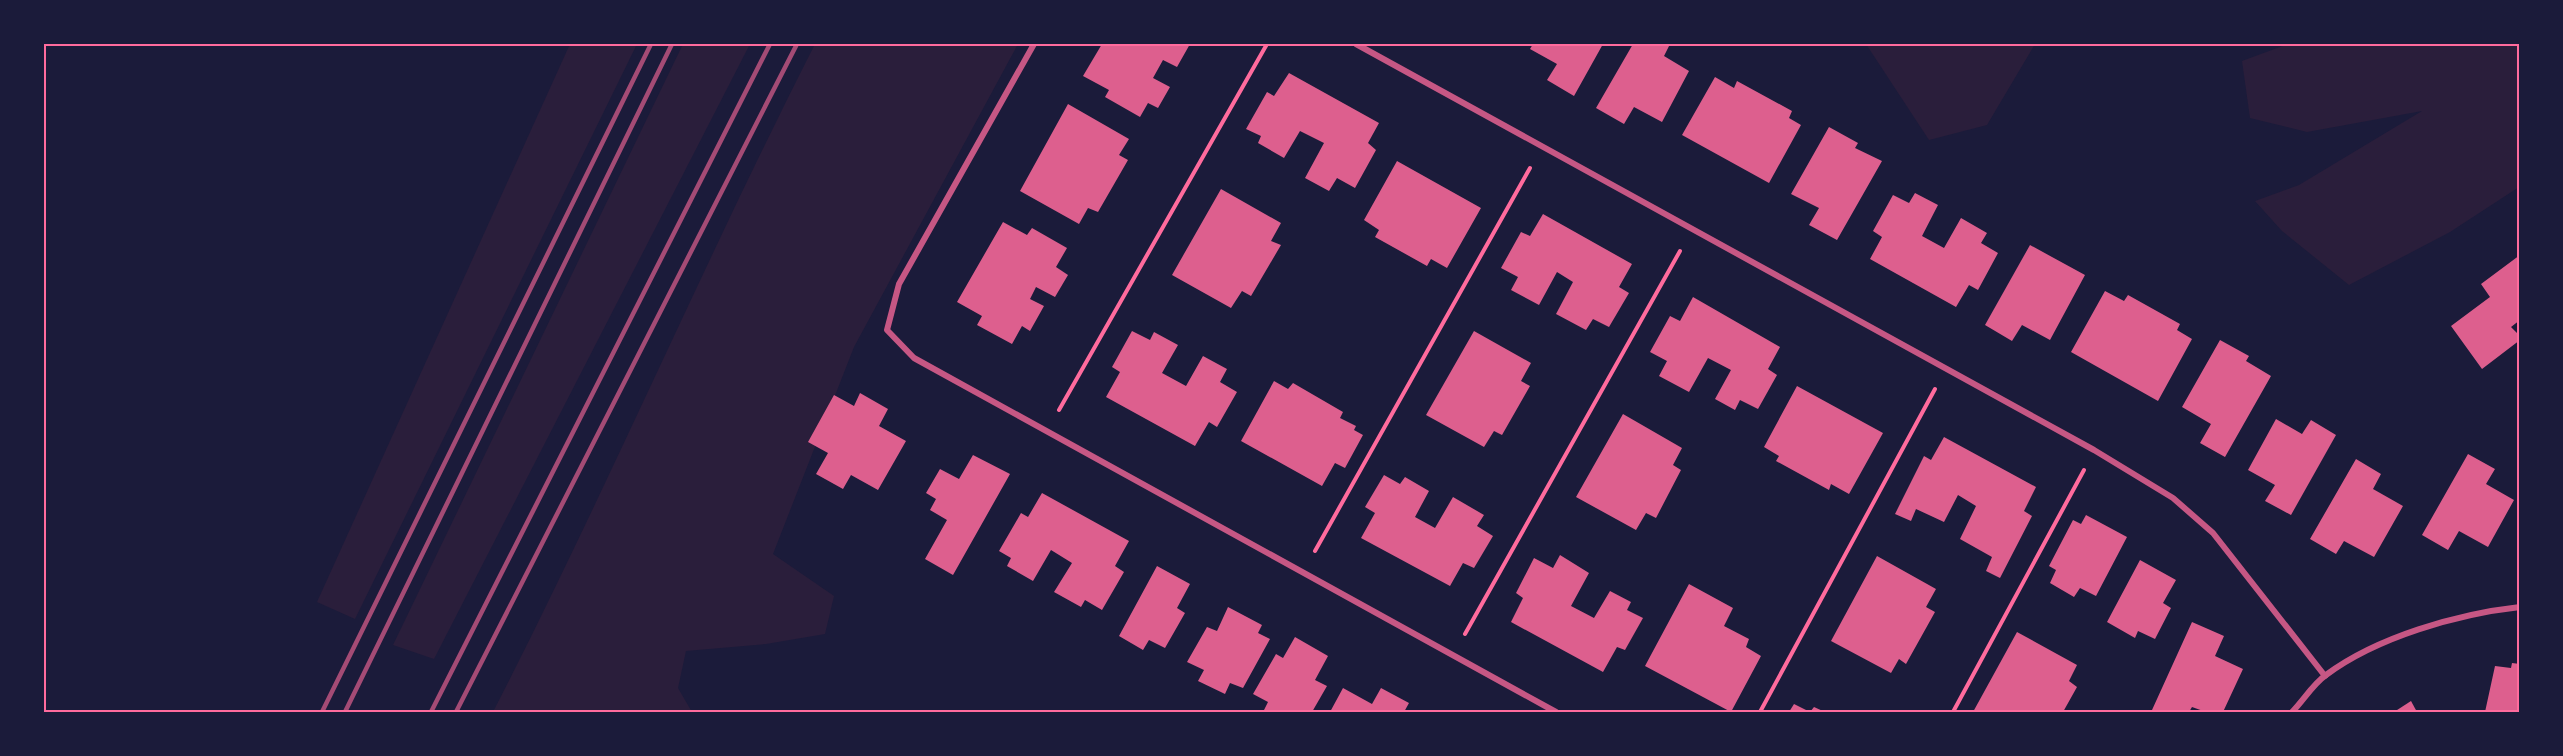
<svg xmlns="http://www.w3.org/2000/svg" width="2563" height="756" font-family="Merriweather,serif">
  <style>
    .green { fill: #2a1e3b }
    .building { fill: #dd5f8e }
    .lines { fill: none; stroke-linecap: round; stroke-linejoin: round }
    .path { stroke: #ff6b9d; stroke-width: 4 }
    .minor { stroke: #c65784; stroke-width: 6 }
    .rail { stroke: #a44b75; stroke-width: 4.5 }
    .neatline { fill: none; stroke: #ff6b9d; stroke-width: 2 }
  </style>
  <rect width="100%" height="100%" fill="#1b1b3a"/>
  <!-- green -->
  <g class="green">
    <polygon points="570,44 637,44 355,619 317,602"/>
    <polygon points="683,44 750,44 434,659 393,645"/>
    <path d="M 815,44 L 1018,44 L 854,347 L 773,554 L 834,596 L 825,634 L 766,644 L 686,651 L 678,688 L 692,712 L 493,712 C 606,492 703,264 815,44 Z"/>
    <polygon points="1866,44 2035,44 1987,125 1929,140"/>
    <polygon points="2288,44 2519,44 2519,187 2450,232 2349,285 2282,231 2255,201 2299,185 2422,111 2307,132 2250,118 2242,61"/>
  </g>
  <!-- building -->
  <g class="building">
    <polygon points="1102,44 1190,44 1177,67 1163,60 1153,78 1170,87 1158,108 1148,103 1140,117 1105,97 1109,90 1083,76"/>
    <polygon points="1533,44 1603,44 1574,96 1547,80 1557,64 1530,49"/>
    <polygon points="1633,44 1670,44 1664,56 1689,71 1662,122 1634,107 1624,124 1596,108"/>
    <polygon points="1289,73 1379,123 1368,143 1376,150 1355,188 1337,178 1329,191 1305,178 1324,143 1300,131 1284,158 1258,143 1261,136 1246,129 1267,92 1274,96"/>
    <polygon points="1715,77 1734,88 1737,81 1792,111 1789,118 1801,125 1769,183 1682,135"/>
    <polygon points="1068,104 1129,139 1119,155 1128,160 1098,212 1088,208 1079,224 1020,191"/>
    <polygon points="1829,127 1858,143 1855,148 1882,161 1837,240 1809,225 1819,208 1791,194"/>
    <polygon points="1397,161 1481,208 1447,268 1431,259 1427,266 1375,237 1379,230 1364,220"/>
    <polygon points="1221,189 1281,223 1271,241 1281,245 1251,296 1242,291 1231,308 1172,275"/>
    <polygon points="1915,193 1938,205 1922,236 1944,248 1961,218 1987,233 1981,243 1998,253 1978,290 1969,285 1956,307 1870,259 1882,237 1873,231 1893,195 1909,203"/>
    <polygon points="1543,214 1632,264 1619,287 1629,293 1609,327 1593,319 1586,330 1556,314 1573,282 1557,272 1539,305 1511,290 1518,277 1501,268 1521,232 1530,236"/>
    <polygon points="1003,222 1027,235 1032,228 1067,248 1056,267 1068,275 1055,297 1036,287 1030,299 1044,306 1030,331 1022,326 1012,344 977,325 982,316 957,302"/>
    <polygon points="2030,245 2085,275 2050,340 2022,325 2012,341 1985,325"/>
    <polygon points="2520,255 2520,320 2511,327 2520,336 2520,340 2482,369 2451,326 2490,297 2481,284"/>
    <polygon points="2105,291 2124,301 2128,295 2180,324 2177,330 2192,339 2158,401 2071,352"/>
    <polygon points="1693,297 1780,347 1768,369 1777,375 1758,409 1740,400 1735,410 1715,399 1731,370 1708,358 1689,392 1659,376 1667,361 1650,352 1670,316 1680,321"/>
    <polygon points="1132,331 1150,340 1154,332 1178,345 1162,373 1186,386 1203,356 1227,369 1220,382 1237,392 1217,427 1209,422 1195,446 1106,397 1120,372 1112,367"/>
    <polygon points="1474,331 1531,363 1521,381 1530,386 1502,435 1494,431 1484,447 1426,415"/>
    <polygon points="2220,340 2249,356 2246,361 2271,376 2225,457 2200,443 2211,424 2182,407"/>
    <polygon points="1274,381 1288,389 1293,383 1343,412 1340,418 1356,426 1354,430 1363,435 1345,468 1335,463 1322,486 1241,441"/>
    <polygon points="1797,386 1883,433 1849,494 1831,484 1829,490 1776,461 1779,456 1764,447"/>
    <polygon points="860,393 888,409 879,426 906,441 878,490 851,475 843,489 816,474 828,453 808,442 834,395 854,406"/>
    <polygon points="1623,414 1682,448 1673,465 1681,470 1656,518 1646,513 1636,530 1576,497"/>
    <polygon points="2276,419 2302,434 2311,420 2336,435 2291,515 2265,501 2275,485 2248,470"/>
    <polygon points="1944,437 2036,487 2024,511 2032,516 2000,578 1986,571 1992,557 1960,539 1976,506 1958,495 1944,522 1916,509 1911,521 1895,514 1924,456 1931,460"/>
    <polygon points="2468,454 2495,469 2486,484 2514,500 2488,547 2459,531 2448,550 2422,535"/>
    <polygon points="973,455 1010,474 953,575 925,559 947,520 930,510 936,499 926,493 940,469 959,479"/>
    <polygon points="2356,459 2381,474 2373,489 2403,506 2374,557 2344,541 2336,554 2310,539"/>
    <polygon points="1384,475 1400,484 1405,477 1429,491 1415,517 1435,528 1453,497 1484,515 1477,526 1493,536 1474,568 1463,563 1450,586 1361,538 1375,513 1365,507"/>
    <polygon points="1042,493 1129,541 1115,566 1124,572 1102,610 1085,600 1081,607 1054,592 1072,563 1051,550 1033,581 1007,566 1011,558 999,551 1021,513 1028,517"/>
    <polygon points="2086,515 2127,537 2096,596 2080,588 2074,597 2050,583 2056,570 2049,566 2073,520 2081,524"/>
    <polygon points="1560,555 1589,573 1571,606 1594,618 1610,591 1631,602 1627,610 1643,618 1625,650 1617,647 1603,672 1511,622 1523,598 1516,593 1534,558 1553,568"/>
    <polygon points="1877,556 1936,589 1926,607 1935,612 1906,664 1899,659 1891,673 1831,641"/>
    <polygon points="2140,560 2176,580 2163,603 2171,608 2155,639 2138,631 2135,638 2107,622"/>
    <polygon points="1157,566 1190,584 1177,608 1185,613 1165,648 1149,640 1143,650 1119,636"/>
    <polygon points="1689,584 1733,608 1724,626 1749,639 1746,647 1761,656 1731,712 1645,666"/>
    <polygon points="1228,607 1262,625 1258,633 1270,639 1243,688 1230,683 1225,694 1198,681 1204,670 1187,662 1207,627 1217,631"/>
    <polygon points="2192,622 2224,636 2215,656 2243,669 2223,712 2206,712 2192,707 2189,712 2157,712 2152,710"/>
    <polygon points="2017,632 2077,665 2069,681 2077,687 2063,712 1973,712"/>
    <polygon points="1295,637 1328,656 1315,680 1327,686 1312,712 1263,712 1268,702 1253,694 1276,654 1283,658"/>
    <polygon points="2512,663 2520,664 2520,712 2485,712 2495,666 2511,668"/>
    <polygon points="1343,688 1372,704 1381,688 1409,703 1404,712 1330,712"/>
    <polygon points="2411,701 2417,712 2394,712"/>
    <polygon points="1794,704 1810,712 1814,707 1825,712 1789,712"/>
  </g>
  <g class="lines">
    <!-- path -->
    <g class="path">
      <polyline points="1059,410 1267,44"/>
      <polyline points="1315,551 1530,168"/>
      <polyline points="1465,634 1680,251"/>
      <polyline points="1760,712 1935,389"/>
      <polyline points="1953,712 2084,470"/>
    </g>
    <!-- minor -->
    <g class="minor">
      <polyline points="1034,44 899,284 887,330 914,358 1556,712"/>
      <polyline points="1356,44 2094,450 2173,498 2213,533 2325,676"/>
      <path d="M 2292,712 C 2303,701 2313,684 2326,675 C 2377,637 2457,614 2520,607"/>
    </g>
    <!-- rail -->
    <g class="rail">
      <polyline points="322,712 651,44"/>
      <polyline points="345,712 672,44"/>
      <polyline points="431,712 770,44"/>
      <polyline points="456,712 797,44"/>
    </g>
  </g>
  <!-- border -->
  <rect width="2563" height="756" fill="none" stroke="#1b1b3a" stroke-width="90"/>
  <rect x="45" y="45" width="2473" height="666" class="neatline"/>
</svg>
